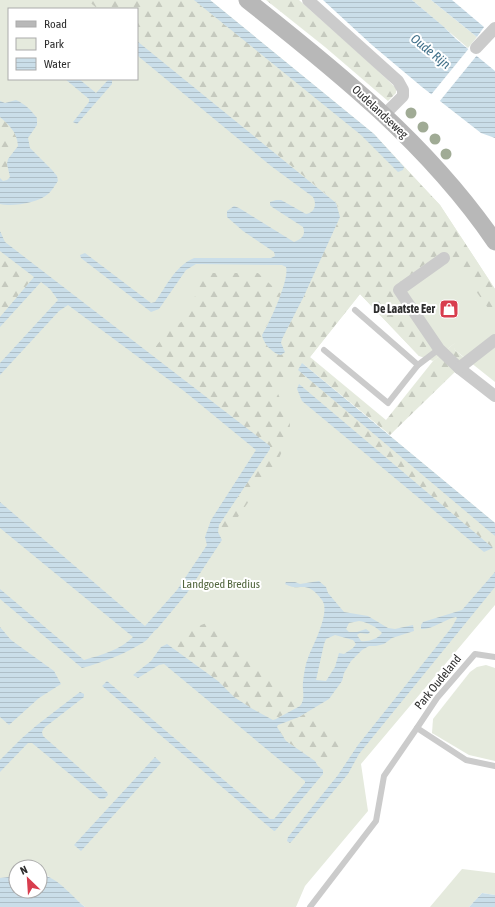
<svg xmlns="http://www.w3.org/2000/svg" width="495" height="907" font-family="'Asap Condensed',sans-serif">
  <style>
    .green { fill: #e5eadd; fill-rule: evenodd }
    .forest { fill: url(#forest-firs) }
    .water { fill: url(#water-rules); fill-rule: evenodd }
    .pier { fill: #fff }
    .lines { fill: none; stroke-linecap: round; stroke-linejoin: round }
    .lane { stroke: #cbcbcb; stroke-width: 6 }
    .street { stroke: #cbcbcb; stroke-width: 12 }
    .secondary { stroke: #b8b8b8; stroke-width: 17 }
    .tree { fill: #a0ab95 }
    .labels { text-anchor: middle; stroke-width: 4; stroke-linejoin: round; paint-order: stroke }
    .street-label { font-size: 12px; fill: #2e2e2e; stroke: #fff }
    .poi-label { font-size: 12px; font-weight: bold; fill: #2e2e2e; stroke: #fff; text-anchor: end }
    .park-label { font-size: 12px; fill: #53673f; stroke: #fff }
    .water-label { font-size: 13px; font-style: italic; fill: #42718a; stroke: #fff }
  </style>
  <defs>
    <pattern id="forest-firs" width="22" height="20" patternUnits="userSpaceOnUse"><rect width="22" height="20" fill="#e5eadd"/><path d="M5 1l3.5 6h-7zM16 11l3.5 6h-7z" fill="#c5c9be"/></pattern>
    <pattern id="water-rules" width="6" height="5" patternUnits="userSpaceOnUse"><rect width="6" height="5" fill="#cadee9"/><path d="M0 2.5h6" fill="none" stroke="#aebfc8"/></pattern>
  </defs>
  <rect width="100%" height="100%" fill="#fff"/>
  <!-- green -->
  <g class="green">
    <path d="M 0,0 L 210,0 L 374,134 L 440,205 L 495,289 L 495,382 L 455,350 L 453,346 L 455,343 L 433,361 L 419,356 L 360,294 L 310,357 L 302,363 L 495,523 L 495,605 L 361,764 L 368,811 L 305,886 L 296,907 L 85,907 L 48,876 L 40,874 L 40,867 L 16,867 L 16,876 L 0,878 ZM 9,9 L 137,9 L 137,79 L 9,79 Z"/>
    <polygon points="412,0 431,0 477,37 468,48"/>
    <polygon points="486,665 495,668 495,761 469,755 432,733 433,719 470,672 477,667"/>
    <polygon points="462,869 495,873 495,895 482,893 469,907 430,907"/>
  </g>
  <!-- forest -->
  <g class="forest">
    <polygon points="87,0 194,0 361,135 398,172 403,170 404,167 440,205 495,289 495,318 449,253 443,251 396,285 392,289 392,293 427,347 419,356 360,294 310,357 386,420 433,361 456,342 454,346 455,350 468,361 459,368 390,435 302,363 298,370 495,536 495,550 340,418 287,375 274,382 274,385 289,418 290,425 288,439 279,458 222,540 218,532 219,525 270,449 150,354 167,332 184,320 189,315 194,303 198,273 258,273 281,294 262,335 263,340 278,354 285,351 281,343 282,339 304,296 340,217 340,214 336,202 137,41 137,9 98,9"/>
    <polygon points="266,0 299,0 373,66 396,88 396,93 388,101 325,47"/>
    <path d="M 0,117 C 10,126 17,131 18,146 L 11,153 L 7,164 L 10,176 L 7,180 L 3,181 L 0,178 Z"/>
    <polygon points="0,251 34,277 0,317"/>
    <path d="M 212,621 C 230,636 247,650 264,666 C 277,679 288,692 303,702 L 300,706 L 273,720 L 251,708 L 234,697 L 218,681 L 167,644 L 179,633 Z"/>
    <polygon points="312,709 335,731 343,741 329,766 323,770 318,766 315,761 286,741 277,727 278,725 299,717"/>
  </g>
  <!-- water -->
  <g class="water">
    <polygon points="194,0 210,0 374,134 404,167 403,170 398,172 361,135"/>
    <polygon points="323,0 412,0 444,27 456,39 495,71 495,138 481,133 422,87 372,45"/>
    <polygon points="431,0 452,0 484,27 477,37"/>
    <path d="M 137,41 L 336,203 L 340,217 L 304,296 L 282,339 L 281,343 L 285,352 L 281,355 C 273,354 263,343 262,335 C 269,324 290,279 286,267 L 282,265 L 196,264 L 186,270 L 159,309 L 151,312 L 81,258 L 80,255 L 85,253 L 151,303 L 155,302 C 166,287 175,266 194,258 L 271,258 L 275,256 L 274,252 L 243,231 L 227,217 L 227,211 L 234,206 L 239,208 L 294,242 C 302,239 306,235 303,227 L 272,207 L 270,205 L 270,202 L 276,200 L 281,200 L 306,214 C 315,213 317,204 313,197 L 271,166 L 138,56 L 137,57 Z"/>
    <polygon points="65,79 79,79 96,93 108,80 112,79 112,84 77,124 73,122 89,102 89,99"/>
    <path d="M 16,100 C 25,104 31,110 37,118 L 37,125 L 28,138 L 30,148 L 52,170 L 57,176 L 58,181 C 55,185 52,191 48,194 C 38,203 13,207 0,204 L 0,178 L 3,181 L 7,180 L 10,177 L 7,164 L 8,159 L 18,146 C 17,132 10,126 0,117 L 0,101 L 5,103 Z"/>
    <path d="M 0,231 L 5,242 L 270,446 L 270,449 L 219,525 L 218,532 L 222,540 L 187,593 L 157,629 C 152,632 149,639 144,642 C 125,654 104,662 82,668 L 0,599 L 0,589 L 84,660 C 101,655 120,650 133,637 L 0,528 L 0,502 L 145,626 L 177,590 L 207,545 L 205,537 L 211,520 L 256,450 L 184,391 L 68,305 L 59,311 L 0,375 L 0,363 L 58,300 L 50,289 L 41,282 L 0,327 L 0,317 L 34,277 L 0,251 Z"/>
    <polygon points="302,363 495,523 495,536 298,370"/>
    <polygon points="299,384 493,548 484,552 302,401 297,389"/>
    <path d="M 495,572 L 495,587 L 359,754 L 348,774 L 292,841 L 290,843 L 287,841 L 288,837 L 338,775 L 358,745 L 452,627 L 457,618 L 456,617 C 445,619 432,630 421,629 L 421,625 L 423,622 L 462,610 Z"/>
    <path d="M 319,581 L 326,587 L 328,593 L 344,612 L 368,616 L 388,628 L 395,629 L 413,625 L 414,631 L 392,638 L 384,644 L 376,646 L 369,646 L 362,650 L 351,661 L 344,673 L 342,681 L 329,699 L 299,717 L 278,725 L 277,727 L 286,741 L 315,761 L 318,766 L 323,770 L 323,774 L 275,831 L 274,831 L 102,686 L 107,681 L 270,819 L 274,819 L 305,783 L 305,781 L 164,664 L 159,665 L 138,678 L 133,675 L 151,661 L 161,647 L 167,644 L 218,681 L 234,697 L 251,708 L 273,720 L 276,719 L 300,706 C 306,698 302,691 303,682 C 304,674 305,665 308,658 C 313,645 331,612 322,600 C 305,578 302,593 285,584 L 286,582 L 295,582 L 300,584 ZM 359,621 C 367,622 377,627 382,633 C 378,639 368,642 361,641 L 357,635 L 360,633 L 368,634 L 370,632 L 366,629 L 357,632 L 349,632 L 346,629 L 349,623 ZM 335,635 L 353,640 L 356,644 L 353,648 L 344,654 L 339,653 L 335,667 L 326,681 L 316,680 L 324,644 L 326,639 Z"/>
    <polygon points="0,627 11,640 54,671 61,684 39,698 9,725 0,717"/>
    <polygon points="80,692 84,694 84,697 44,728 42,732 43,736 107,792 108,795 104,799 100,799 32,743 28,743 0,772 0,760 22,738 37,725"/>
    <polygon points="155,757 161,763 81,851 74,845"/>
    <path d="M 40,874 C 59,878 70,895 85,907 L 0,907 L 0,878 L 16,876 L 16,891 L 40,891 Z"/>
    <polygon points="482,893 495,895 495,907 469,907"/>
  </g>
  <!-- pier -->
  <polygon class="pier" points="470,47 478,54 439,102 430,96"/>
  <g class="lines">
    <!-- lane -->
    <g class="lane">
      <polyline points="355,310 418,365"/>
      <polyline points="324,350 388,403 418,365 439,349"/>
      <polyline points="495,657 475,654 437,698 417,728 466,760 495,766"/>
      <polyline points="310,907 376,821 384,776 417,728"/>
    </g>
    <!-- street -->
    <g class="street">
      <polyline points="308,0 398,81 403,90 403,96 385,114"/>
      <polyline points="476,48 495,28"/>
      <polyline points="444,258 399,290 439,349 459,368 495,396"/>
      <polyline points="459,368 495,340"/>
    </g>
    <!-- secondary -->
    <path class="secondary" d="M 247,0 C 338,72 429,145 495,242"/>
  </g>
  <!-- trees -->
  <g class="tree">
    <circle cx="411" cy="113" r="5.5"/>
    <circle cx="423" cy="127" r="5.5"/>
    <circle cx="435" cy="139" r="5.5"/>
    <circle cx="446" cy="154" r="5.5"/>
  </g>
  <!-- icons -->
  <defs>
    <symbol id="shop-square" viewBox="-11 -11 22 22"><rect x="-9" y="-9" width="18" height="18" rx="4" fill="#d83d4e" stroke="#fff"/><path d="M-5-2.5h2.3a2.7 3.5 0 0 1 5.4 0H5L5.5 6h-11ZM-1.5-2.5h3a1.5 2.3 0 0 0-3 0Z" fill="#fff"/></symbol>
  </defs>
  <g fill-rule="evenodd">
    <use href="#shop-square" x="438" y="298" width="22" height="22"/>
  </g>
  <g class="labels">
    <!-- street labels -->
    <g class="street-label">
      <text transform="translate(380 112) rotate(43)" y="4">Oudelandseweg</text>
      <text transform="translate(438 682) rotate(-51)" y="4">Park Oudeland</text>
    </g>
    <!-- poi labels -->
    <g class="poi-label">
      <text x="435" y="313">De Laatste Eer</text>
    </g>
    <!-- park labels -->
    <g class="park-label">
      <text x="221" y="588">Landgoed Bredius</text>
    </g>
    <!-- water labels -->
    <g class="water-label">
      <text transform="translate(431 51) rotate(39)" y="5">Oude Rijn</text>
    </g>
  </g>
  <!-- legend -->
  <rect x="8" y="8" width="130" height="72" fill="#ffffff" stroke="#ababab"/>
  <rect x="16" y="21" width="20" height="6" fill="#b8b8b8" stroke="#ababab"/>
  <text x="44" y="28" font-size="12" fill="#2e2e2e">Road</text>
  <rect x="16" y="38" width="20" height="12" fill="#e5eadd" stroke="#ababab"/>
  <text x="44" y="48" font-size="12" fill="#2e2e2e">Park</text>
  <rect x="16" y="58" width="20" height="12" fill="url(#water-rules)" stroke="#ababab"/>
  <text x="44" y="68" font-size="12" fill="#2e2e2e">Water</text>
  <!-- north arrow -->
  <g transform="translate(28 879) rotate(335)"><circle r="19" fill="#ffffff" stroke="#ababab"/>
  <path d="M0-3L7 15L0 10L-7 15Z" fill="#d83d4e"/>
  <text y="-6" font-size="11" font-weight="bold" text-anchor="middle" fill="#2e2e2e">N</text>
  </g>
</svg>
